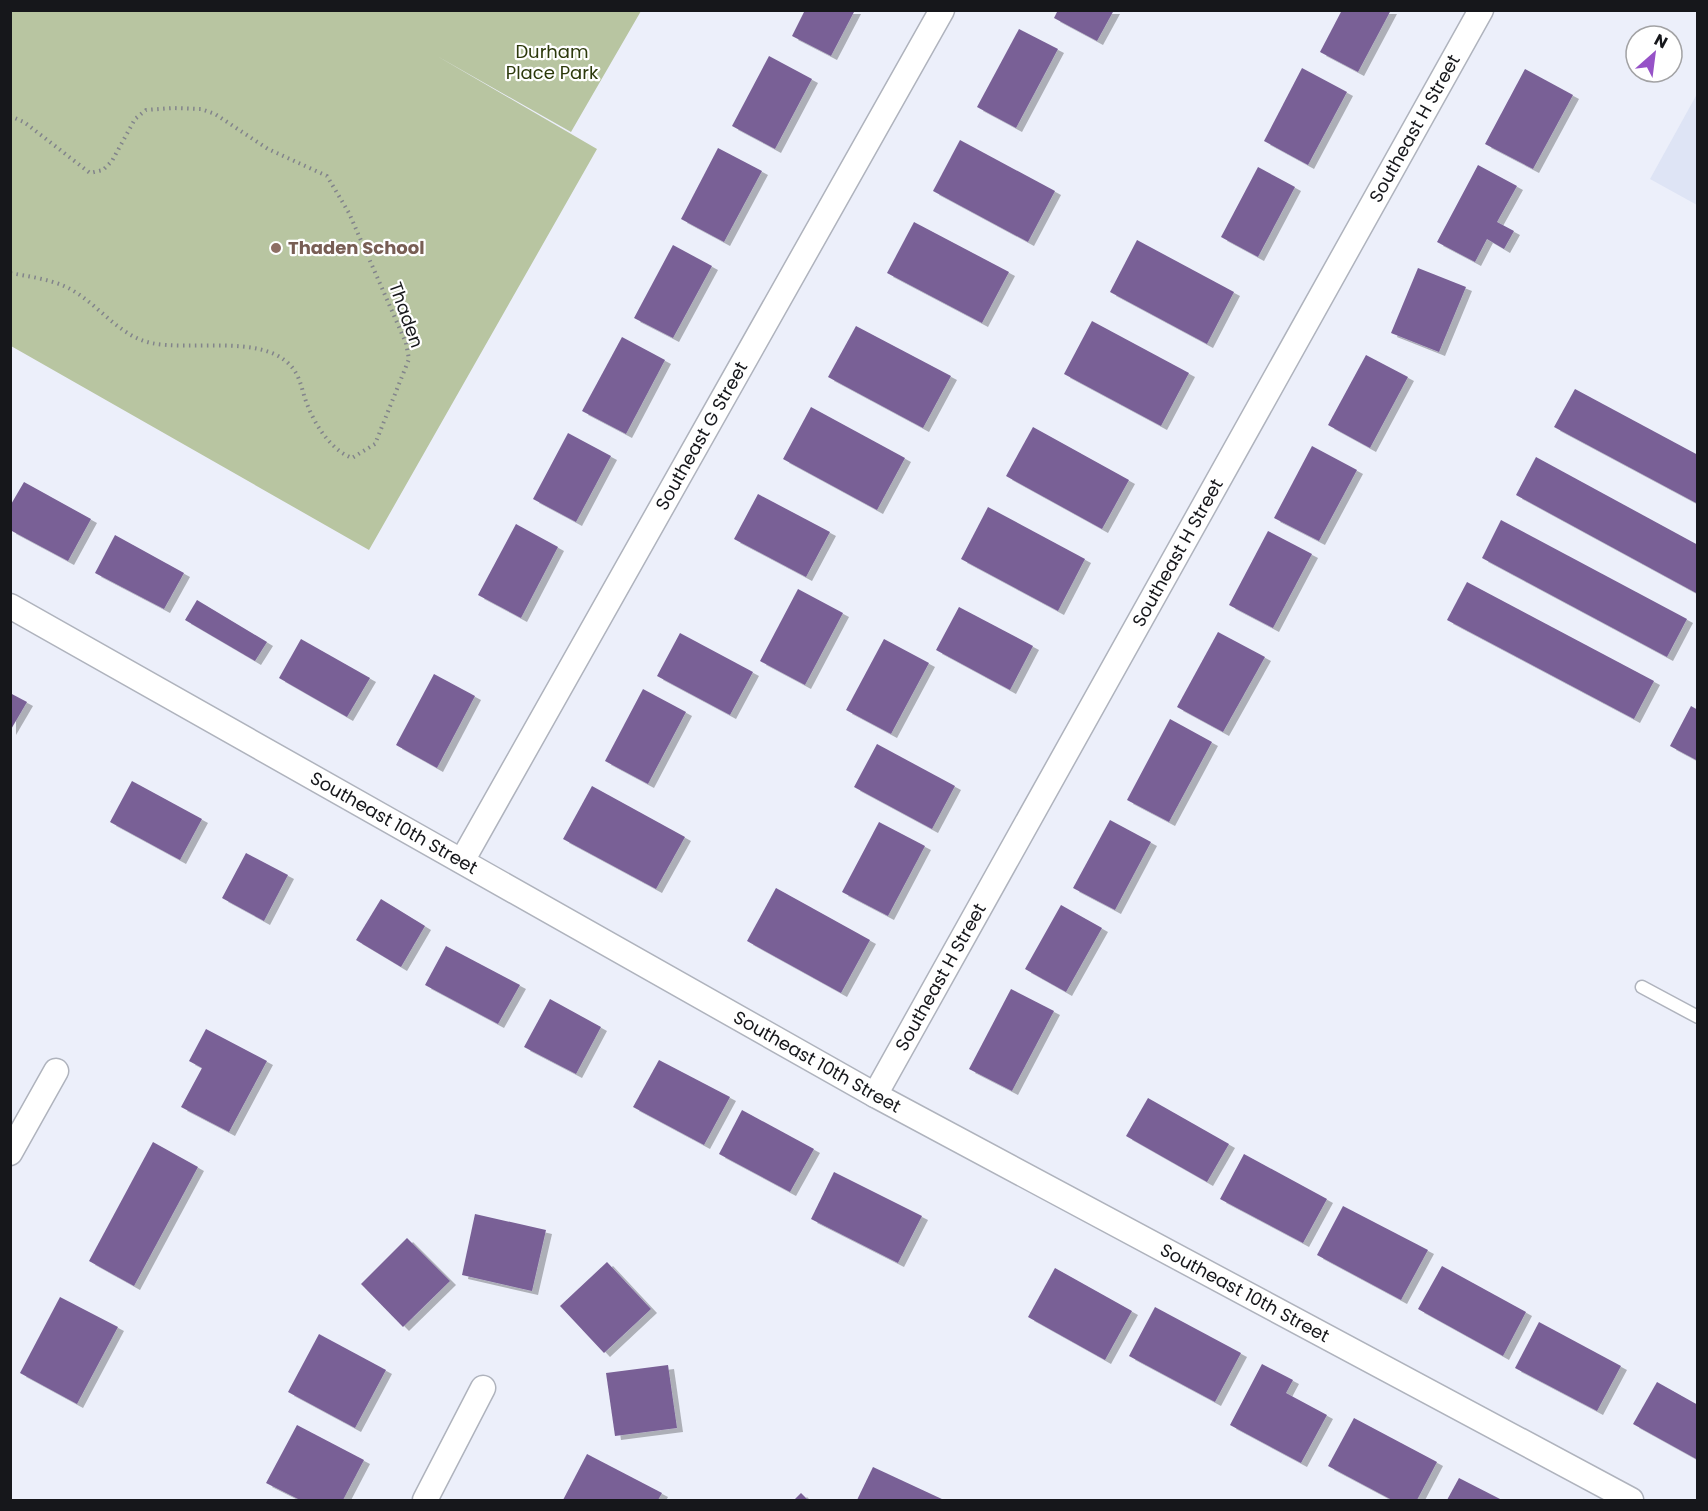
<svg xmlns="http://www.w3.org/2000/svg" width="1708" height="1511" font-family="Poppins,sans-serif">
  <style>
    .built { fill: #dee4f5 }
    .green { fill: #b8c5a1 }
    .building { fill: #796196; filter: url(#shadow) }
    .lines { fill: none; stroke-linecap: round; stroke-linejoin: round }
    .lane-casing { stroke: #afb3bd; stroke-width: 15 }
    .street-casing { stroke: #afb3bd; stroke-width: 27 }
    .path { stroke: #82848b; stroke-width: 4; stroke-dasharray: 1.5 4.5; stroke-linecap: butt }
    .lane { stroke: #fff; stroke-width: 12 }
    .street { stroke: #fff; stroke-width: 24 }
    .education-dot { fill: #8d6e63; stroke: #fff; stroke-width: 2 }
    .labels { text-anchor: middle; stroke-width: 4.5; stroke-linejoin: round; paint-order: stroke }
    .park-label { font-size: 18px; fill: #2c390b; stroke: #fff }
    .street-label { font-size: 18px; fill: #16171b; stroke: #fff }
    .education-label { font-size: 18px; font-weight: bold; fill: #785e54; stroke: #fff; text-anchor: start }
  </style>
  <defs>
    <filter id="shadow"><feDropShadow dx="6" dy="4" stdDeviation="0" flood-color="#0004"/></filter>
  </defs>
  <rect width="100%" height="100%" fill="#eceffa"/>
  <!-- built -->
  <polygon class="built" points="1697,94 1697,205 1650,179"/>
  <!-- green -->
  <polygon class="green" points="11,10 641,11 571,132 437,56 597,149 369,550 11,346"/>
  <!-- building -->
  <g class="building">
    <polygon points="805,10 855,10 831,56 792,36"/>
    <polygon points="1058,10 1114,10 1097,41 1054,18"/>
    <polygon points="1342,10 1391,10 1358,72 1320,52"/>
    <polygon points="1019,29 1058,49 1016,128 977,107"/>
    <polygon points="769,56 812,79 775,149 732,126"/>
    <polygon points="1302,68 1347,92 1308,165 1264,141"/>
    <polygon points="1525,69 1573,95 1533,169 1485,144"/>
    <polygon points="960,140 1055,191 1028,242 933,191"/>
    <polygon points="718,148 762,171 724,242 681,219"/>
    <polygon points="1478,165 1517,186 1497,222 1514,231 1504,249 1487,239 1475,262 1437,242"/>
    <polygon points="1258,167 1295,187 1258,257 1221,237"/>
    <polygon points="914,222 1009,272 982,323 887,273"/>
    <polygon points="1137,240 1234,292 1207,344 1110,292"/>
    <polygon points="673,245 712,266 673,338 634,318"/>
    <polygon points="1418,268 1466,287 1439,352 1391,333"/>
    <polygon points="1092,321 1189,373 1161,426 1064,374"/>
    <polygon points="856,326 951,376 923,428 828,377"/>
    <polygon points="622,337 665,360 626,434 582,411"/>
    <polygon points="1366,355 1408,377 1370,448 1328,425"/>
    <polygon points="1575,389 1698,455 1698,504 1554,427"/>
    <polygon points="811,407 905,458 877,510 783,459"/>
    <polygon points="1033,427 1129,480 1102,529 1006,476"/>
    <polygon points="568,433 611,456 576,522 533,499"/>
    <polygon points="1312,446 1357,470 1319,541 1274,518"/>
    <polygon points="1536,457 1698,545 1698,594 1516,495"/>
    <polygon points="24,482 91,519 68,561 10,530 10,506"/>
    <polygon points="758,494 830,532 806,577 734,539"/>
    <polygon points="988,507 1085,559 1058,611 961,559"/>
    <polygon points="1501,520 1687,619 1667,657 1482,558"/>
    <polygon points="516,524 558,547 521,618 478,595"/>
    <polygon points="1268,531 1312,554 1273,628 1229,605"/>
    <polygon points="115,535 184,573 164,609 95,573"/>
    <polygon points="1467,582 1654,681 1634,719 1447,620"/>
    <polygon points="798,589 843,613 805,685 760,661"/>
    <polygon points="197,600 267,642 255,661 185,620"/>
    <polygon points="959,607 1033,646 1010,690 936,650"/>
    <polygon points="1218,632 1265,657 1223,732 1177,707"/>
    <polygon points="680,633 753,672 730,715 657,676"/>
    <polygon points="301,639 370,678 347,717 279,678"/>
    <polygon points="884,639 929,663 891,734 846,710"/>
    <polygon points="434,674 475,696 437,768 396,745"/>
    <polygon points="643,689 686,712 648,784 605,761"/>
    <polygon points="10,693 27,702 10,731"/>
    <polygon points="1691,706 1698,710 1698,761 1670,746"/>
    <polygon points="1170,719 1212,742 1169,822 1127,800"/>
    <polygon points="877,744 955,786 932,829 854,787"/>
    <polygon points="132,781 202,819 180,860 110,822"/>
    <polygon points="592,786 685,837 656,889 563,839"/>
    <polygon points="1110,820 1151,842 1115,910 1073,888"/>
    <polygon points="879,822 925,846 888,916 842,892"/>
    <polygon points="246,853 288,875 264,921 222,898"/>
    <polygon points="776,888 870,940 841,993 747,941"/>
    <polygon points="381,899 425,926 401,967 356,940"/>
    <polygon points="1061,905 1102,928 1066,992 1025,969"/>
    <polygon points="446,946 520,985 498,1024 425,985"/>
    <polygon points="1011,989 1054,1011 1012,1091 969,1069"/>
    <polygon points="550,999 601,1027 576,1074 524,1047"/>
    <polygon points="206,1029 267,1061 229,1132 181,1107 202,1068 189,1061"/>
    <polygon points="659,1060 730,1097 704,1145 633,1107"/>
    <polygon points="1148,1098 1229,1144 1207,1182 1126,1136"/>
    <polygon points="742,1110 814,1149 790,1192 719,1154"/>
    <polygon points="153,1142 198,1167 134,1286 89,1261"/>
    <polygon points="1244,1154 1327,1199 1303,1243 1220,1199"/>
    <polygon points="834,1172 922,1216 898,1263 811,1219"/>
    <polygon points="1343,1206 1428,1250 1401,1300 1317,1255"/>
    <polygon points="475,1214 546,1230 532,1291 462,1275"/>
    <polygon points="407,1238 450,1281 403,1327 361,1284"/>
    <polygon points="607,1262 651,1309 604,1353 560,1306"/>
    <polygon points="1442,1266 1526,1312 1503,1356 1418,1309"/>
    <polygon points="1055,1268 1132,1311 1105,1360 1028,1317"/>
    <polygon points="60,1297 118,1327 77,1404 20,1373"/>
    <polygon points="1155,1307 1241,1353 1215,1402 1129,1356"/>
    <polygon points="1539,1322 1621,1366 1597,1411 1515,1368"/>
    <polygon points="319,1334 386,1370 355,1428 288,1392"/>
    <polygon points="1262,1364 1293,1380 1286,1393 1327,1415 1301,1463 1230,1425"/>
    <polygon points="668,1365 677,1428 615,1436 606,1373"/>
    <polygon points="1657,1382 1698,1405 1698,1460 1633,1424"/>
    <polygon points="1354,1418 1437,1462 1417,1500 1392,1500 1328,1466"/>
    <polygon points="297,1425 364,1460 343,1500 300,1500 266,1483"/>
    <polygon points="587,1454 662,1493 658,1500 563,1500"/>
    <polygon points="873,1467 944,1500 857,1500"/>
    <polygon points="1459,1478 1502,1500 1447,1500"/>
    <polygon points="801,1493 808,1500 794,1500"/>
  </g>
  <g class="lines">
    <defs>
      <polyline id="lane" points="1642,987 1698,1017"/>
      <g id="street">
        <path id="s1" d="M 10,606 L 875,1095 L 1631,1500"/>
        <path id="s2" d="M 462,861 L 942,10"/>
        <path id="s3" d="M 875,1095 L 1481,10"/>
        <polyline points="10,1153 56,1071"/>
        <polyline points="425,1500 483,1388"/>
      </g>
    </defs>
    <!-- lane casing -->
    <use href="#lane" class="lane-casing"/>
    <!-- street casing -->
    <use href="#street" class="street-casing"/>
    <!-- path -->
    <path class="path" d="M 10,116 L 24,122 L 90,173 L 103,170 L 112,161 L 135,119 L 146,110 L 173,108 L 201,109 L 215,114 L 268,149 L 327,176 L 349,213 L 406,343 L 409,359 L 375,444 L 352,458 C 331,450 315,425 307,404 C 301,389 301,375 288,363 C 258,335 190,351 151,343 C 116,335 96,300 64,286 C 48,279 27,276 10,273"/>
    <!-- lane -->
    <use href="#lane" class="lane"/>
    <!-- street -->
    <use href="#street" class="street"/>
  </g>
  <!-- markers -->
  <circle class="education-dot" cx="276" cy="248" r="6"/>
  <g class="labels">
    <!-- park labels -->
    <g class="park-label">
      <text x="552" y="58">Durham<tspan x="552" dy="21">Place Park</tspan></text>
    </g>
    <!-- street labels -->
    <g class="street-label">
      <text dy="6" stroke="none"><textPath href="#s3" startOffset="1107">Southeast H Street</textPath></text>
      <text transform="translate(406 315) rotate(70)" y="6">Thaden</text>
      <text dy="6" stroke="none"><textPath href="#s2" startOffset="488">Southeast G Street</textPath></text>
      <text dy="6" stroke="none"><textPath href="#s3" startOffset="621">Southeast H Street</textPath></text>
      <text dy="6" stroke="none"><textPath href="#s1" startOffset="441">Southeast 10th Street</textPath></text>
      <text dy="6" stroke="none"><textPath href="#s3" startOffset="135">Southeast H Street</textPath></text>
      <text dy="6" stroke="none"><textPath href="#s1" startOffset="927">Southeast 10th Street</textPath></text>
      <text dy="6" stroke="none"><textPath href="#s1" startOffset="1413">Southeast 10th Street</textPath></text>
    </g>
    <!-- education labels -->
    <g class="education-label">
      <text x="288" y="254">Thaden School</text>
    </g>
  </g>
  <!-- border -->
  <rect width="1708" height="1511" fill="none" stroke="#16171b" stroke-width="24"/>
  <!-- north arrow -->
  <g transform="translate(1654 54) rotate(28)"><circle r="28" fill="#ffffff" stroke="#a2a2a4" stroke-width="1.5"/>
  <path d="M0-4.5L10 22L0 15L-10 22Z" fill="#9652c7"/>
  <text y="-9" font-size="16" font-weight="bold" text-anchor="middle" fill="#16171b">N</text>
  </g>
</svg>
